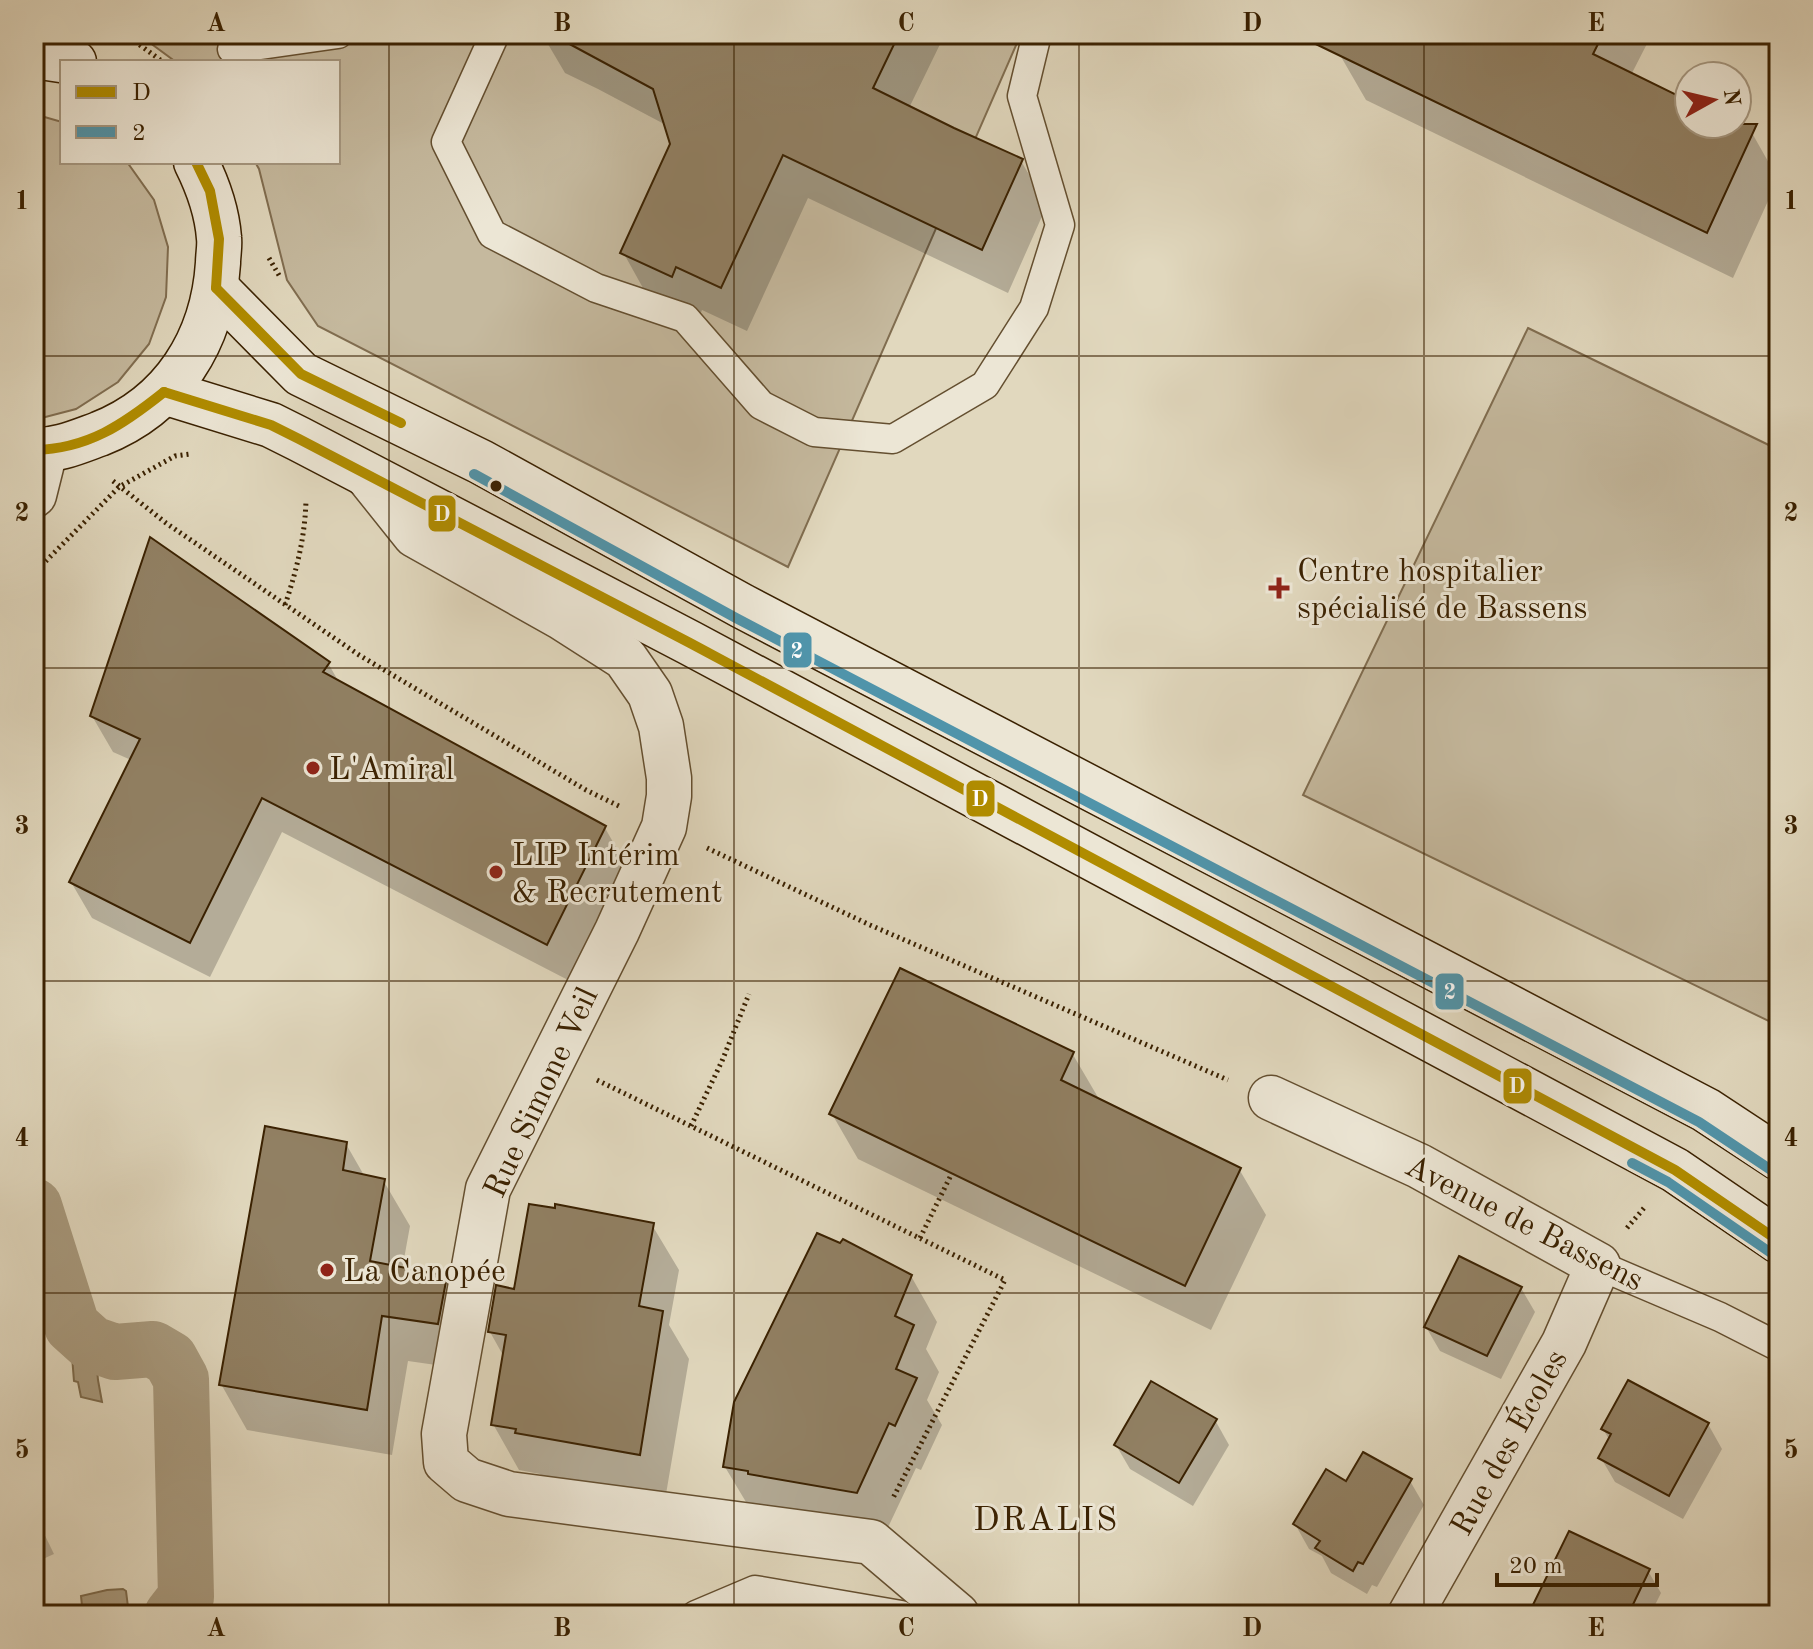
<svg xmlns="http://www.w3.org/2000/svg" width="1813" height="1649" font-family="'Old Standard TT',serif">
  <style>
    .green { fill: #c5b99e; stroke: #806d50; stroke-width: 2 }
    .water { fill: #a89a7e; stroke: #7c6a4c; stroke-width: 2 }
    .shadow { fill: #0003 }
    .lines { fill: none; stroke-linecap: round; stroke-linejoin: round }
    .shore { stroke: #715e40; stroke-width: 2 }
    .canal { stroke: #a89a7e; stroke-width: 56 }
    .building { fill: #918063; stroke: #3a2101; stroke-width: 2 }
    .lane-casing { stroke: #644f30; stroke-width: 31 }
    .street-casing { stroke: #644f30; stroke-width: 47 }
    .secondary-casing { stroke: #3a2101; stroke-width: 47 }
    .path { stroke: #3a2101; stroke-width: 5; stroke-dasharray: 2 4; stroke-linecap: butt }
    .lane { stroke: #ece6d5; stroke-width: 28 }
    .street { stroke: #ece6d5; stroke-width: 44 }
    .secondary { stroke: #ece6d5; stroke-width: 44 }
    .bus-1-casing { stroke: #ece6d5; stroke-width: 16 }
    .bus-2-casing { stroke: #ece6d5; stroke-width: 16 }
    .bus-1 { stroke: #b08c00; stroke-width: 10 }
    .bus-2 { stroke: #5094aa; stroke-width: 10 }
    .grid { fill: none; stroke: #3a2101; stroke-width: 2; stroke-opacity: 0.55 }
    .bus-dot { fill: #3a2101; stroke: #ece6d5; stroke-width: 3 }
    .poi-dot { fill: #8f2418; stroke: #ece6d5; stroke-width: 3 }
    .labels { text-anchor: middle; stroke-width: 6; stroke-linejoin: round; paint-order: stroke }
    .poi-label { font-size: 32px; fill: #3a2101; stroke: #ece6d5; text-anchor: start }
    .street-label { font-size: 32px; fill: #3a2101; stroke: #ece6d5 }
    .neighbourhood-label { font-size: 34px; letter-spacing: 2px; fill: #3a2101; stroke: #ece6d5 }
    .line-badge { stroke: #ece6d5; stroke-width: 3 }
    .badge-label { font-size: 22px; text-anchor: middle; font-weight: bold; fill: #fff }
    .neatline { fill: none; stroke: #3a2101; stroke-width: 3 }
    .grid-label { font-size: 26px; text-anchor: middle; font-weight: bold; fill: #3a2101 }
  </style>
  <rect width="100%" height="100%" fill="#e1d8be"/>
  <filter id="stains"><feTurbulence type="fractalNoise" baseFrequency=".0025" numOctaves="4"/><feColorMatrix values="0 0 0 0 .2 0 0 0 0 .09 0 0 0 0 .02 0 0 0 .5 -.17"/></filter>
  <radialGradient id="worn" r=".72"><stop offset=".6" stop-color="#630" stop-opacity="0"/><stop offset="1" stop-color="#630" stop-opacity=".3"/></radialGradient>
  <!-- green -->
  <g class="green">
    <polygon points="138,34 1021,34 788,567 318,326 287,280 259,169 255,162 338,162 338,62 176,62"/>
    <polygon points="34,114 62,122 62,162 127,162 154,200 168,247 166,297 149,344 118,382 76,409 34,420"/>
    <polygon points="1528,328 1779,450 1779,1026 1303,795"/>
  </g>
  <!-- water -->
  <g class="water">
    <polygon points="34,1143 52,1219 65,1246 83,1296 94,1332 98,1380 102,1402 81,1397 78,1382 74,1381 70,1331 64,1306 34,1237"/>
    <polygon points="175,1541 184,1541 185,1550 190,1554 194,1601 185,1615 141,1615 172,1607 179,1600"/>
    <polygon points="123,1589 126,1591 129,1615 83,1615 81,1596 107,1590"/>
  </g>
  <!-- shadow -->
  <g class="shadow">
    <polygon points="542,34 945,34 909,108 1021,161 1047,205 1008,293 808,198 747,331 702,310 698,320 648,297 623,252 672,144 666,125 598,89 565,73"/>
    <polygon points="1350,34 1652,34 1631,75 1689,103 1689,124 1732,124 1752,133 1778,179 1733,278 1366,100 1340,55"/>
    <polygon points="328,663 340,684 605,828 625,863 568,980 282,832 210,977 92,918 71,882 131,760 113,752 92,716"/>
    <polygon points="1072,1053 1099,1099 1239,1169 1266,1215 1211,1330 858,1159 832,1114"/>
    <polygon points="346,1144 365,1177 383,1180 410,1226 402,1270 446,1278 472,1324 464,1369 408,1361 392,1455 247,1430 221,1384"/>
    <polygon points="652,1225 679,1270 669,1325 689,1359 665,1500 543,1479 540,1474 519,1470 493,1424 504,1357 490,1332 516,1291"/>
    <polygon points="911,1276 937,1322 926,1349 939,1372 927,1400 942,1425 921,1470 916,1468 883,1538 752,1512 725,1467"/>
    <polygon points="1521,1288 1535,1312 1501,1379 1440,1351 1426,1327"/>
    <polygon points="1215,1420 1229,1445 1193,1506 1130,1469 1116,1445"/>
    <polygon points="1708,1424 1722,1449 1683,1519 1615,1482 1601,1458 1610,1441 1603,1429"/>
    <polygon points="1410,1481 1424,1505 1377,1587 1372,1585 1367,1594 1331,1573 1322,1556 1309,1549 1295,1524 1347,1484"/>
    <polygon points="34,1513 54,1554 34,1563"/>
    <polygon points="1648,1571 1661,1593 1650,1615 1536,1615"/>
  </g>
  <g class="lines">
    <!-- shore -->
    <polyline class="shore" points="34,1178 44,1221 57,1249 58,1255 52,1256 43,1239 34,1236"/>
    <!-- canal -->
    <polyline class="canal" points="34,1206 72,1326 92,1344 115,1352 153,1349 170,1359 181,1379 186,1597 172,1615"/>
  </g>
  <!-- building -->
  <g class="building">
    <polygon points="551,34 899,34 873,88 954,128 1023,159 982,250 783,155 721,288 676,267 672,277 620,253 670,144 653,89"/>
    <polygon points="1295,34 1603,34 1593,54 1689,101 1689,124 1757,124 1707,233"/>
    <polygon points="150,537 330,662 323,672 606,826 547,945 262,798 190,943 69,882 140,739 90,716"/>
    <polygon points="900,968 1074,1052 1061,1080 1241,1168 1185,1286 829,1114"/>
    <polygon points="265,1126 347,1142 343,1170 385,1179 370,1261 447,1276 438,1324 382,1316 367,1410 219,1385"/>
    <polygon points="529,1204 555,1208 555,1204 654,1223 639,1306 663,1311 640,1455 515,1433 516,1429 491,1425 506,1335 488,1332 496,1285 514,1289"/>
    <polygon points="817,1233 840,1243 843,1239 912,1275 895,1316 914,1325 896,1369 917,1378 895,1426 889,1423 857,1493 748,1474 748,1471 723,1467 734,1402"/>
    <polygon points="1459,1256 1522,1287 1487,1356 1424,1327"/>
    <polygon points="1628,1380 1709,1423 1669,1496 1598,1458 1611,1434 1601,1429"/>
    <polygon points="1151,1381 1217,1419 1179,1483 1114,1445"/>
    <polygon points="1363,1452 1412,1479 1363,1564 1358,1562 1353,1571 1315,1548 1320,1541 1293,1524 1326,1469 1346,1481"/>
    <polygon points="1569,1531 1650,1569 1628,1615 1528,1615"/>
  </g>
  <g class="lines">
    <defs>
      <g id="lane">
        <polyline points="495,34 446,142 492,234 596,288 685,318 761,405 814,432 893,439 985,385 1034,308 1060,225 1022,96 1037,34"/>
        <polyline points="232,49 338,34"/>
        <polyline points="1598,1265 1720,1317 1779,1347"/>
        <polyline points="696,1615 755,1590 901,1615"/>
      </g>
      <g id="street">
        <polyline points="367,475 415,535 561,617 625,658 650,694 661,726 669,778 669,796 664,827 617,931 488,1189 444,1434 446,1462 467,1480 509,1494 871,1542 957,1615"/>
        <polyline points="34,495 45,451"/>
        <polyline points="1271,1098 1419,1166 1598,1265 1564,1343 1410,1615"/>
      </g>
      <g id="secondary">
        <polyline points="34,56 74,62"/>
        <polyline points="216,288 301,374 481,462 742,606 1706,1110 1779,1158"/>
        <polyline points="164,392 271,425 299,439 690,643 1675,1170 1779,1241"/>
        <path d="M 34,450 C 57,451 77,442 99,434 C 173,405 213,340 218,263 C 218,255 220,246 219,238 C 217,211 208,186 196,162"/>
      </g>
    </defs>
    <!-- lane casing -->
    <use href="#lane" class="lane-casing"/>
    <!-- street casing -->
    <use href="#street" class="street-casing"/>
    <!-- secondary casing -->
    <use href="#secondary" class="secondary-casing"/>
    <!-- path -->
    <g class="path">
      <polyline points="125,34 163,62"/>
      <polyline points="269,258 280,277"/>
      <polyline points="113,481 166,523 359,655 586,790 619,806"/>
      <polyline points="34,563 45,562 119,487 175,456 190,454"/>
      <path d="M 285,605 C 297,569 305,537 306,500"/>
      <polyline points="707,848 870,925 1228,1080"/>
      <polyline points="597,1080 1005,1280 892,1500"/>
      <polyline points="691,1126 722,1061 749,994"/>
      <polyline points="1627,1228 1644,1208"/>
      <polyline points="920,1238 952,1173"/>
    </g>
    <!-- lane -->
    <use href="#lane" class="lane"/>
    <!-- street -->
    <use href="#street" class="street"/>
    <!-- secondary -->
    <use href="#secondary" class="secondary"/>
    <defs>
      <g id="bus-1">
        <polyline points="196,162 210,191 219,239 216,288"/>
        <polyline points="216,288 301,374 401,423"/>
        <polyline points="164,392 271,425 299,439 690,643 1675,1170 1779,1241"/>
        <path d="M 34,450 C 88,449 124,424 164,392"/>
      </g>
      <g id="bus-2">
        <polyline points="474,474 736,618 1699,1122 1771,1170"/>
        <polyline points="1632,1163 1668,1182 1771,1253"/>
      </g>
    </defs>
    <!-- bus-1 casing -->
    <use href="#bus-1" class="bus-1-casing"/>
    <!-- bus-2 casing -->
    <use href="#bus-2" class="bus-2-casing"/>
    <!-- bus-1 -->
    <use href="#bus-1" class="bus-1"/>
    <!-- bus-2 -->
    <use href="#bus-2" class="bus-2"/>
  </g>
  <!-- grid -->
  <path class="grid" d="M 389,34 L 389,1615M 734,34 L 734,1615M 1079,34 L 1079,1615M 1424,34 L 1424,1615M 34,356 L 1779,356M 34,668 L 1779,668M 34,981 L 1779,981M 34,1293 L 1779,1293"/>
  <!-- markers -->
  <circle class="bus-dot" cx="496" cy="486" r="7"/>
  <g class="poi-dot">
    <path d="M1275 576h8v8h8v8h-8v8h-8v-8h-8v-8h8z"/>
    <circle cx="313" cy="768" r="8"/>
    <circle cx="496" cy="872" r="8"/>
    <circle cx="327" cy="1270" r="8"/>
  </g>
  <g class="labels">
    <!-- poi labels -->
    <g class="poi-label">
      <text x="1297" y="581">Centre hospitalier<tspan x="1297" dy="37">spécialisé de Bassens</tspan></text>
      <text x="329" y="779">L'Amiral</text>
      <text x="512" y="865">LIP Intérim<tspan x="512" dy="37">&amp; Recrutement</tspan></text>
      <text x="343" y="1281">La Canopée</text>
    </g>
    <!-- street labels -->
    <g class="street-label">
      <text transform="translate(540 1092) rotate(-65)" y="11">Rue Simone Veil</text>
      <text transform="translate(1525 1222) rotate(27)" y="11">Avenue de Bassens</text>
      <text transform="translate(1508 1442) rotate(-61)" y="11">Rue des Écoles</text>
    </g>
    <!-- neighbourhood labels -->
    <g class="neighbourhood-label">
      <text x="1046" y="1530">DRALIS</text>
    </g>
  </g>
  <g class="line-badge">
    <rect x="427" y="494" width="30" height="39" rx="8" fill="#b08c00"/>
    <rect x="782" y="631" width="31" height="38" rx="8" fill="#5094aa"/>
    <rect x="965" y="779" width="31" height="39" rx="8" fill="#b08c00"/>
    <rect x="1434" y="972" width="31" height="39" rx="8" fill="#5094aa"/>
    <rect x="1502" y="1067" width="31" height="38" rx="8" fill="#b08c00"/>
  </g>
  <g class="badge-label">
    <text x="442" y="521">D</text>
    <text x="797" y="658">2</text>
    <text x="980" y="806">D</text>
    <text x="1450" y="999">2</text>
    <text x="1517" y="1093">D</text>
  </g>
  <!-- margin -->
  <rect width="1813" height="1649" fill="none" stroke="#e1d8be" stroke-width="88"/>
  <!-- legend -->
  <rect x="60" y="60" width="280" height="104" fill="#ece6d5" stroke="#a59780" stroke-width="2"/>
  <rect x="76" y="86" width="40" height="12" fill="#b08c00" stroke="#a59780" stroke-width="2"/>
  <text x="132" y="100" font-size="24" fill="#3a2101">D</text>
  <rect x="76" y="126" width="40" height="12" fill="#5094aa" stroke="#a59780" stroke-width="2"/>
  <text x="132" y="140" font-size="24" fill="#3a2101">2</text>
  <!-- north arrow -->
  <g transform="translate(1713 100) rotate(82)"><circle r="38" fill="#ece6d5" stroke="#a59780" stroke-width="2"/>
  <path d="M0-6L14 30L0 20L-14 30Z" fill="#8f2418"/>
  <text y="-12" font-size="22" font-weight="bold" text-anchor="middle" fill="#3a2101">N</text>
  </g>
  <!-- scale -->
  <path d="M1497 1573v12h160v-12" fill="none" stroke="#3a2101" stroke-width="4"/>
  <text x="1509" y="1573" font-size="24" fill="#3a2101" stroke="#ece6d5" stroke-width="6" paint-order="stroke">20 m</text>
  <rect x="44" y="44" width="1725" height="1561" class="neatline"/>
  <g class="grid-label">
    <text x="216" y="31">A</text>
    <text x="562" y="31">B</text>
    <text x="906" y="31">C</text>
    <text x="1252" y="31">D</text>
    <text x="1596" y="31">E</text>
    <text x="22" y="209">1</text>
    <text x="1791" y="209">1</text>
    <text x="22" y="521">2</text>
    <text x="1791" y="521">2</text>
    <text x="22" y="834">3</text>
    <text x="1791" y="834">3</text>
    <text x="22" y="1146">4</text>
    <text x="1791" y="1146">4</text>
    <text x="22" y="1458">5</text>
    <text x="1791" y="1458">5</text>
    <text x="216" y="1636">A</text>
    <text x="562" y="1636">B</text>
    <text x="906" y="1636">C</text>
    <text x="1252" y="1636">D</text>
    <text x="1596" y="1636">E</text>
  </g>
  <rect width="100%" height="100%" filter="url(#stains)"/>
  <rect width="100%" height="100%" fill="url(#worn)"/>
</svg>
